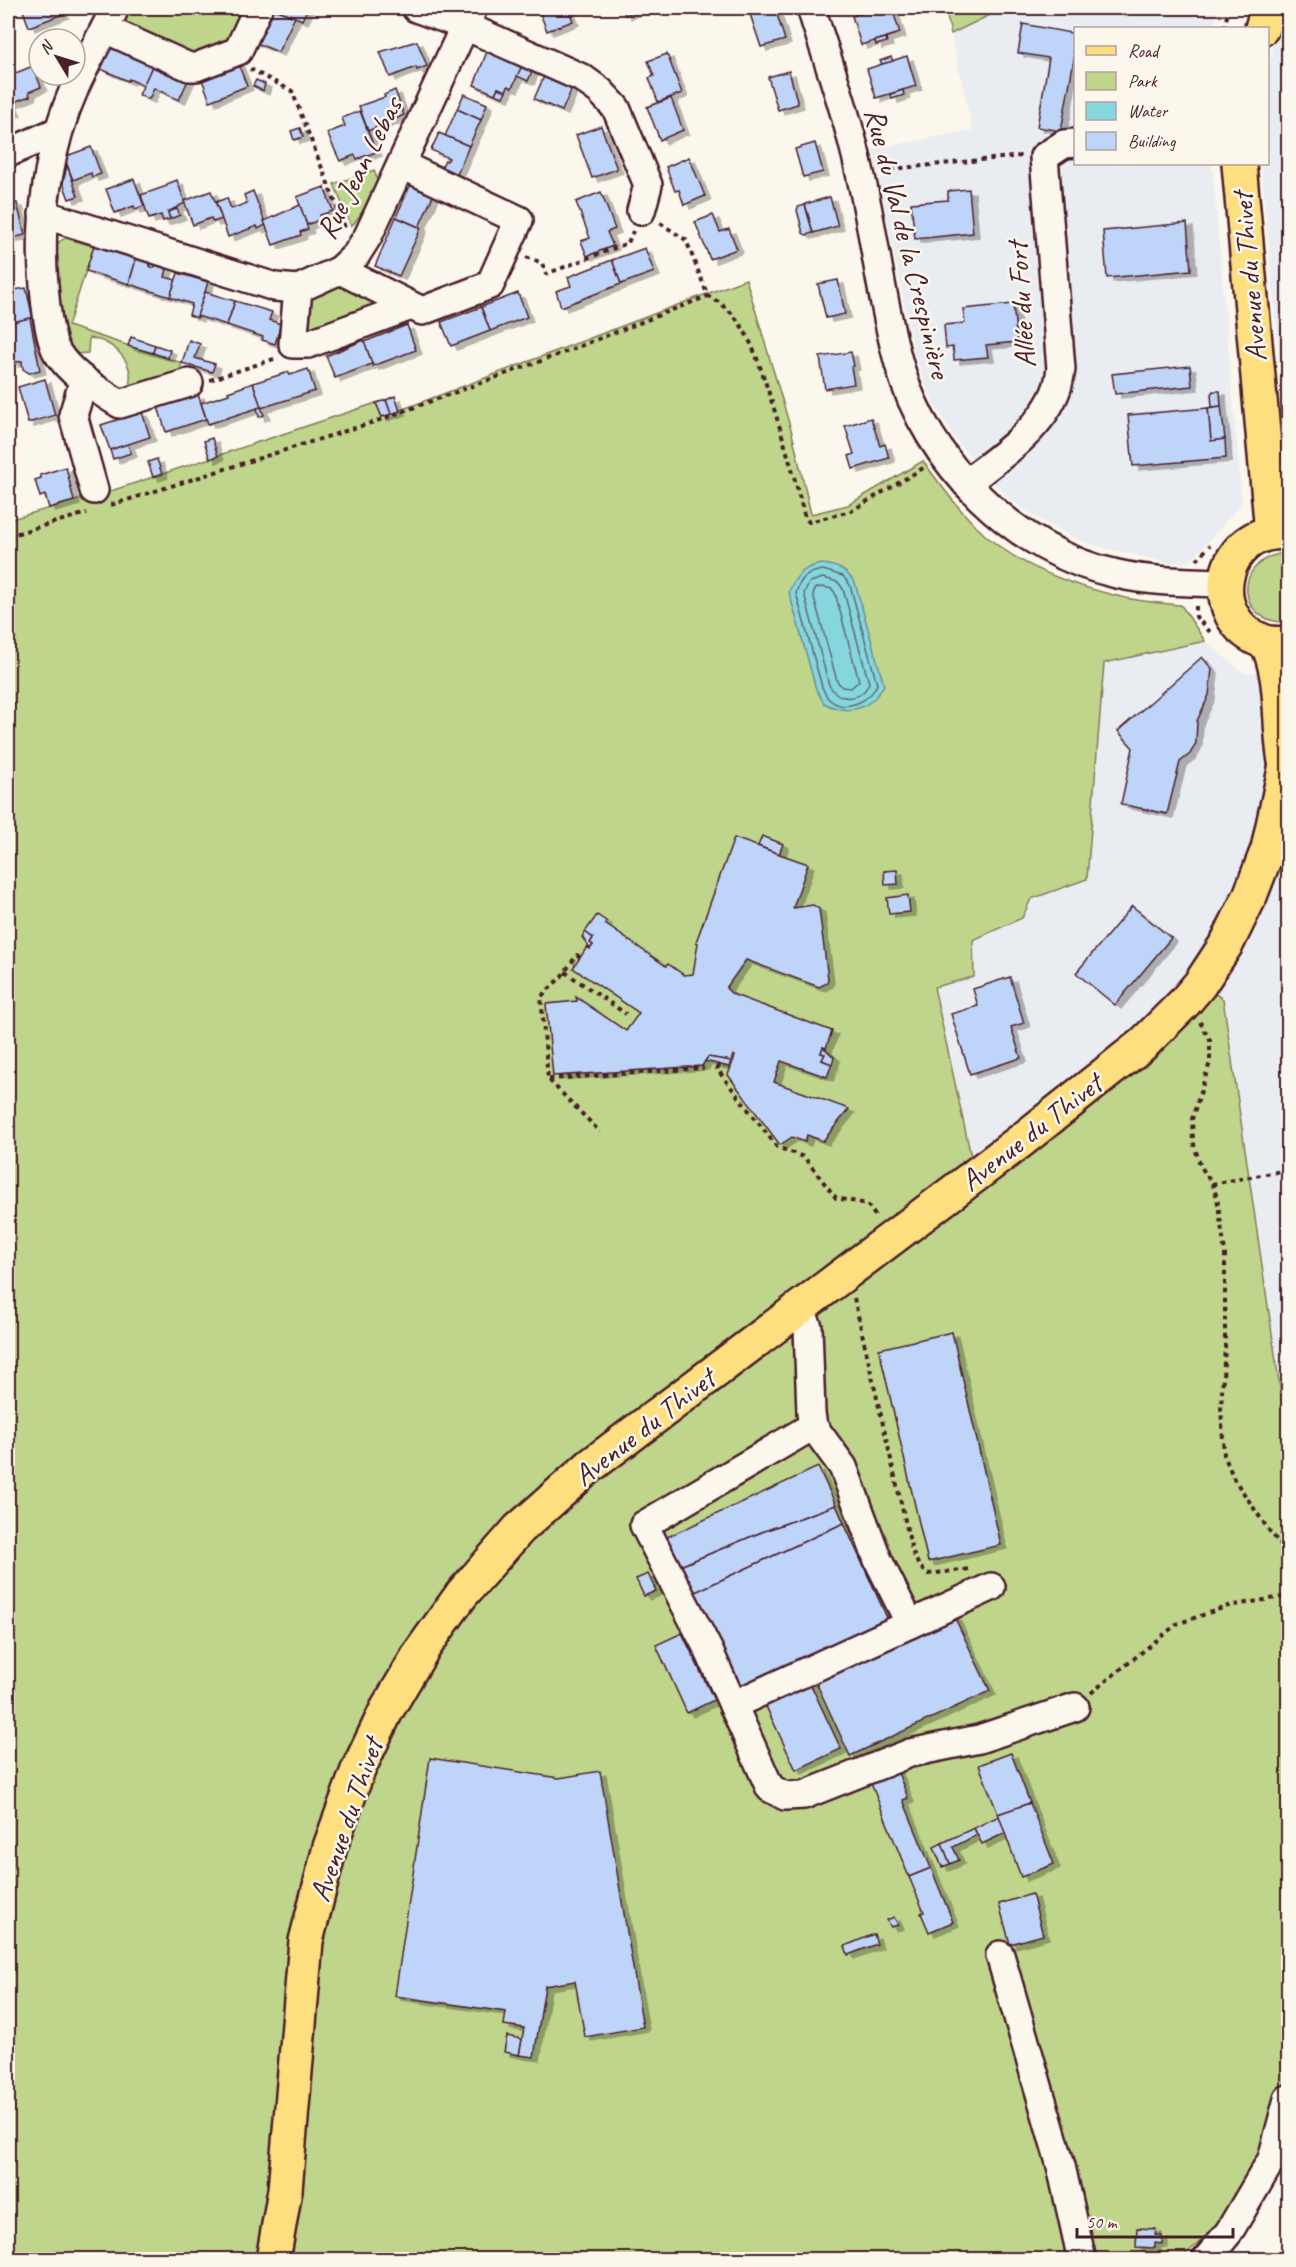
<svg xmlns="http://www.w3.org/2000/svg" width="1296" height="2267" font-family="Caveat,sans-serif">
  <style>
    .built { fill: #e9ecf0 }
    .green { fill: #bfd58b; stroke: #847a5b; stroke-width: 1.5 }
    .water { fill: #85d6dd; stroke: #6d8d96; stroke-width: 1.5 }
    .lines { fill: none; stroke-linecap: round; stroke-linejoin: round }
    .shore { stroke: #626872; stroke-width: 1.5 }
    .building { fill: #bfd4f9; stroke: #4a1f2b; stroke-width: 1.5; filter: url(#shadow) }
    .minor-casing { stroke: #4a1f2b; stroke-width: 32 }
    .major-casing { stroke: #4a1f2b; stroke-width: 38 }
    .path { stroke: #4a1f2b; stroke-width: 4; stroke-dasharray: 4.5 4.5; stroke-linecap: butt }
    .minor { stroke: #fbf7ec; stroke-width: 27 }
    .major { stroke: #fddf80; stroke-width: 33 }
    .labels { text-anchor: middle; stroke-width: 5; stroke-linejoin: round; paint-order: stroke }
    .street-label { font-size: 30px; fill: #4a1f2b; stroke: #fbf7ec }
  </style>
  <defs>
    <filter id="shadow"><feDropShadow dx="6" dy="4" stdDeviation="0" flood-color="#0004"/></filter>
  </defs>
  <rect width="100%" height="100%" fill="#fbf7ec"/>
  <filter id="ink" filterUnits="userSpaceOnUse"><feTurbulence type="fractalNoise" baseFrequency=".0167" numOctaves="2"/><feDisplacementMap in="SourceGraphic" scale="12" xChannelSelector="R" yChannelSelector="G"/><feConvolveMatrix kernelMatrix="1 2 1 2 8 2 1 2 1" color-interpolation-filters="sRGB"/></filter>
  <g filter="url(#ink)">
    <!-- built -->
    <g class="built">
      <polygon points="1004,8 1218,8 1214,28 1076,28 1076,164 1212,164 1242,503 1190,562 1169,563 1088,544 1050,526 1010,500 959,445 934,404 915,357 873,149 973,130 951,34"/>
      <polygon points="1285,8 1288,8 1288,418 1279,352 1261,164 1268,164 1268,70 1272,48"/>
      <polygon points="792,433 811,514 848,505 973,973 972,940 1022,918 1031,899 1087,879 1104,663 1205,641 1245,674 1288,669 1288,1443 1223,999 975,1175 967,1140 769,1284"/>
    </g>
    <!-- green -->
    <g class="green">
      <polygon points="130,8 250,8 235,40 200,60 118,27"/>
      <polygon points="945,8 1004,8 951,34"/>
      <path d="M 374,170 C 374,171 377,178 377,179 C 377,190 359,219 351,226 L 334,184 Z"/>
      <path d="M 65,238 L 94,246 L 68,326 L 182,363 L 177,378 L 127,391 C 139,365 114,340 89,338 L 88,353 L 75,354 L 65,346 L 50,254 L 59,242 Z"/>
      <path d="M 746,279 L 792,433 L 811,514 L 848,505 L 923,461 C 942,487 961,513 985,535 C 1021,567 1074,586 1122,597 C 1141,602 1161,603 1181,605 L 1205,641 L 1104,663 L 1087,879 L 1031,899 L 1022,918 L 973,940 L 974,977 L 934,987 L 975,1175 L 1200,984 L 1223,999 L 1288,1443 L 1288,2068 L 1273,2130 L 1226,2219 L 1180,2259 L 8,2259 L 8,520 L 85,498 L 99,497 L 108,492 L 376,403 L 382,417 Z"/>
      <polygon points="342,282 388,302 323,333 306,330 304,302"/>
      <path d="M 1279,554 L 1288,555 L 1287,622 C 1238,624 1232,564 1279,554 Z"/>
    </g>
    <!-- water -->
    <path class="water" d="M 823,564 C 839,566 846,570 855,583 L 884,685 C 870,710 848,716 824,703 L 816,689 L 789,592 C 796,574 805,566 823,564 Z"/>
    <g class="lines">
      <!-- shore -->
      <g class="shore">
        <path d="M 823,570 L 843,576 L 850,585 L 877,684 C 871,701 845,713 830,700 C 826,697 824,691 822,687 L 796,593 C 800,578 808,572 823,570 Z"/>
        <path d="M 823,578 L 838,582 L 843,589 L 869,683 C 862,701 839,703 829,685 L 804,593 L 810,582 Z"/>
        <polygon points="823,587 832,589 835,593 859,681 851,688 842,687 837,681 813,594 816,588"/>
      </g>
    </g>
    <!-- building -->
    <g class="building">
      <polygon points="22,8 60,8 63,14 29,27"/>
      <polygon points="271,8 295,17 278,52 254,42"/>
      <polygon points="274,8 308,8 302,20"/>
      <polygon points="538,8 568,8 573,21 547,31"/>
      <polygon points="622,8 643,8 625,15"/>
      <polygon points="775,8 785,40 761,47 750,14"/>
      <polygon points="878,8 892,8 900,33 861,45 852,16"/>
      <polygon points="1023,24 1076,34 1076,45 1073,51 1075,54 1061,131 1037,127 1049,58 1018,53"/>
      <polygon points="886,38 887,42 876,45 875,41"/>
      <polygon points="417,41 427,66 417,70 416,67 390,77 380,52"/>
      <polygon points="111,46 153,64 144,86 129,79 128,81 101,69"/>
      <polygon points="488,49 523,64 512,88 508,86 506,91 498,88 495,94 474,85"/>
      <polygon points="667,54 682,93 658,102 649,78 654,76 648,61"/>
      <polygon points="907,56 916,86 876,98 867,69"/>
      <polygon points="891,57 893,61 882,64 880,61"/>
      <polygon points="237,61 247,86 210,101 201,77"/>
      <polygon points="153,64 190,76 179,100 154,88 149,99 139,95"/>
      <polygon points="523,64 533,69 528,81 517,76"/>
      <polygon points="33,66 41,87 29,92 30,96 11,103 15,112 8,114 8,76"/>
      <polygon points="789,71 798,104 778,110 768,77"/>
      <polygon points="545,74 573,86 562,111 534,99"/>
      <polygon points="256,80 265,84 263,91 253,86"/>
      <polygon points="498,88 506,91 503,97 495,94"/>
      <polygon points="395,90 404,115 368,131 359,106 385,97 384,95"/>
      <polygon points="903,90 904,95 892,99 891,94"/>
      <polygon points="464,94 487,104 481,120 457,109"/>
      <polygon points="671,98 683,130 660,140 647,107"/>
      <polygon points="457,109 481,120 469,146 445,136"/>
      <polygon points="360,111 376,152 357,159 355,155 340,161 327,133 345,126 342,118"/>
      <polygon points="601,126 617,169 592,178 576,135"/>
      <polygon points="300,128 303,137 294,140 291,131"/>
      <polygon points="439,133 469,146 456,177 440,170 445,160 447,161 449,158 431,150"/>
      <polygon points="815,143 823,172 803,177 795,149"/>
      <polygon points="91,147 101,174 92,177 91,173 73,180 64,157"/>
      <polygon points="689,157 705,196 684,205 679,190 675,191 666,167"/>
      <polygon points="67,165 78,196 69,199 63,183"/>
      <polygon points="134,179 144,206 135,209 134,206 115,213 106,189"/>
      <polygon points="413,179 436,189 419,227 396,217"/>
      <polygon points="177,180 185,203 168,212 170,219 163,221 161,215 149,219 141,195 167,186 167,184"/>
      <polygon points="324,187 333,211 320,215 321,219 307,225 297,197"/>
      <polygon points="969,189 973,233 915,239 911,203 948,200 948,191"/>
      <polygon points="211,191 222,219 213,222 211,218 193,225 184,201"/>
      <polygon points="253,191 266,225 258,229 257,226 228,237 216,202 227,198 231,209 247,203 244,195"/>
      <polygon points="601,192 615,229 607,232 613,246 587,256 581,241 590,238 576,202"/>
      <polygon points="830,197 838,226 813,233 805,204"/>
      <polygon points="17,203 25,235 8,239 8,205"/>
      <polygon points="300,205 308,229 300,232 301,235 273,245 264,221"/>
      <polygon points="805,205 813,233 806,235 803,233 797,210 798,207"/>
      <polygon points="177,209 180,215 170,219 168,212"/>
      <polygon points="713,215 720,232 729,229 737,249 710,259 695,222"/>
      <polygon points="396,217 421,228 399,276 375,266"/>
      <polygon points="1187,223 1191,270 1107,278 1103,231"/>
      <polygon points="94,246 136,259 129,284 86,271"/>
      <polygon points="645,248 654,272 621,284 612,260"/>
      <polygon points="136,259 150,263 149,266 154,268 156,265 167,269 165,277 176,280 170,297 129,284"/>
      <polygon points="612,260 621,284 561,307 556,291 571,286 568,277"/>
      <polygon points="178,273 208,282 197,318 189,315 192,304 170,297"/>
      <polygon points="838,280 845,314 826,318 818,284"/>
      <polygon points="26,288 33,318 8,323 8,291"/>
      <polygon points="205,292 235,301 227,325 197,316"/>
      <polygon points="518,293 527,317 490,331 481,307"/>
      <polygon points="235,301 272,312 269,320 281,324 275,344 262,340 263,337 227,325"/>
      <polygon points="1013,304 1017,342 986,345 988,357 954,360 953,347 946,348 944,325 965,323 963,309"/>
      <polygon points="481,307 490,331 451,346 441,322"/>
      <polygon points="30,318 40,370 29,373 23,369 22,361 12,363 8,339 8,323"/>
      <polygon points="407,325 416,350 373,366 364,342"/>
      <polygon points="131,337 155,345 153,353 128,346"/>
      <polygon points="189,340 200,344 195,358 215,364 212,372 182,363"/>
      <polygon points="364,340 372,364 335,378 326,356"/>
      <polygon points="155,345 170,350 168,358 153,353"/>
      <polygon points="851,352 854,366 851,367 854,384 825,389 820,357"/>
      <polygon points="1190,366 1192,386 1115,394 1112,374"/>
      <polygon points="308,369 315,391 261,408 253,383 289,372 290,375"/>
      <polygon points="45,379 55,415 28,423 18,387"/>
      <polygon points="253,383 261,407 208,424 201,403 229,394 228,392"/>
      <polygon points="1213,391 1220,391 1221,406 1212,407 1211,394"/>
      <polygon points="198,394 206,419 166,432 158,407"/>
      <polygon points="395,396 400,411 391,414 386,400"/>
      <polygon points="386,400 391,414 382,417 376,403"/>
      <polygon points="1221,406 1225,439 1211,441 1208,408"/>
      <polygon points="261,407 264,415 259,417 257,408"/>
      <polygon points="1208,408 1211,441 1225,439 1226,458 1133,466 1128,415"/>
      <polygon points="142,412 150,437 110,450 101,425"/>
      <polygon points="871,418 880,446 885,444 889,458 853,469 849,456 854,454 845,426"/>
      <polygon points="212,438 218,456 210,459 204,441"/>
      <polygon points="128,444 131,453 113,459 110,450"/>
      <polygon points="157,459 162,474 153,477 148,462"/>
      <polygon points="66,467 74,501 49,508 45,495 40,497 35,480 41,478 40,475"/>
      <polygon points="1202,657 1212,669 1209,695 1197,721 1196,743 1190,754 1180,762 1167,814 1121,804 1133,748 1118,731"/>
      <polygon points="762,836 783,844 779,854 758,846"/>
      <polygon points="734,838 808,864 793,908 813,905 819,909 828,979 827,983 819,987 746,960 726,988 732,994 832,1031 826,1048 823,1047 821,1053 825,1054 822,1060 832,1064 827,1077 781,1061 774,1082 849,1109 823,1141 807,1135 805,1142 792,1137 780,1145 728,1075 735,1056 733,1055 731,1061 708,1057 702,1066 553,1076 546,1004 577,1001 576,997 626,1031 639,1013 573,968 587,947 590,949 593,945 590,943 593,938 585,932 597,915 606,921 605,924 666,966 668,964 684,975 693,974 698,943 696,942"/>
      <polygon points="897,870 898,884 885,885 884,871"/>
      <polygon points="908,895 910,912 889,914 887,898"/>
      <polygon points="1132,906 1171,938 1115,1005 1076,973"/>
      <polygon points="585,932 593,938 590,943 593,945 590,949 582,937"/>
      <polygon points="1010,977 1024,1023 1011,1027 1021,1058 970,1074 951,1014 978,1006 973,989"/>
      <polygon points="823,1047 834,1057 832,1064 822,1060 825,1054 821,1053"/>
      <polygon points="708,1057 731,1061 729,1067 705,1061"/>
      <polygon points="952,1332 1001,1545 928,1562 879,1349"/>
      <polygon points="818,1467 836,1505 762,1532 678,1567 665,1538"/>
      <polygon points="836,1505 844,1523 691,1594 678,1567 762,1532"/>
      <polygon points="844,1523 888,1620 735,1690 691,1594"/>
      <polygon points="648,1574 656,1591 644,1596 636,1579"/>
      <polygon points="953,1614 990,1691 850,1756 814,1678"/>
      <polygon points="682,1633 714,1700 687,1713 656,1645"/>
      <polygon points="809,1681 841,1749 796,1770 764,1702"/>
      <polygon points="1011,1753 1030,1803 998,1814 979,1765"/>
      <polygon points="430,1758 559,1778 600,1771 643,2027 585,2037 575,1981 545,1986 534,2057 519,2055 524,2028 504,2025 506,2012 395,1996"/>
      <polygon points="895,1765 908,1798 903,1800 931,1868 909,1877 868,1776"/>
      <polygon points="1030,1803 1054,1864 1021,1877 998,1814"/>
      <polygon points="999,1816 1005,1833 982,1844 974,1828"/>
      <polygon points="974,1828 977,1835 953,1847 959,1860 950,1864 942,1843"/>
      <polygon points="942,1843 950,1864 942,1867 934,1847"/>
      <polygon points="931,1868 953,1922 929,1932 921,1913 924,1912 909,1877"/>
      <polygon points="1032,1894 1043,1935 1010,1944 999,1904"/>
      <polygon points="894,1917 898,1925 891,1927 887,1920"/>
      <polygon points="874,1934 877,1944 848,1955 845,1946"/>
      <polygon points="507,2036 522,2039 519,2055 504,2052"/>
      <polygon points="1137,2228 1156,2229 1155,2235 1162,2236 1162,2244 1155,2243 1155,2248 1136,2247"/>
    </g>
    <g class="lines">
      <defs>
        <g id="minor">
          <path d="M 115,8 C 103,33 88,59 76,85 C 48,147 38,218 44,285 C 45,301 49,339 57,352 C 72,376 97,389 120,404 L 189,383"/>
          <polyline points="416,8 465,26 582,78 600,91 616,108 648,185 641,211"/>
          <path d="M 811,8 C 828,62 848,117 860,173 C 875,236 881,301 899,364 C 926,462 1015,552 1117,574 C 1152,582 1189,582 1225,583"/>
          <polyline points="105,29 189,67 196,67 238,51 258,8"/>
          <polyline points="8,153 58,131"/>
          <polyline points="43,214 275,287 298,289 340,270 356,255 368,236 473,8"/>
          <polyline points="340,270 422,311 490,285 519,220 402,165"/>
          <polyline points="298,289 293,344 308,344 411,306"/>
          <polyline points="84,380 73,415 94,490"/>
          <path d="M 966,483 C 999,458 1043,428 1057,388 C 1059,382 1060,375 1061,369 L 1044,157 L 1064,144 L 1076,143"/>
          <polyline points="800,1308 808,1327 811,1413 813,1426 843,1467 878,1560 910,1624"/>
          <polyline points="813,1426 644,1525 709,1651 770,1788 785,1796 804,1795 910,1753 979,1739 1075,1707"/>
          <polyline points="733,1705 991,1587"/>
          <polyline points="1000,1955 1061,2166 1082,2260"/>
          <polyline points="1206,2260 1229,2232 1272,2159 1288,2099"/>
        </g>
        <g id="major">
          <polyline points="1262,28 1268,8"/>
          <polyline points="1239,164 1272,533"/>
          <path d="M 1288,533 C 1221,525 1200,620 1265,642 C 1272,644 1281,643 1288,644"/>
          <path d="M 1267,643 C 1284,679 1278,723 1285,761"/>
          <polyline points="273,2260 285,2190 306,1941 330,1847 358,1770 386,1711 422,1650 462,1594 519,1529 590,1466 1022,1140 1143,1044 1184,1003 1200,984 1227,943 1250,896 1268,849 1288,755"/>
        </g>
      </defs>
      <!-- minor casing -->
      <use href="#minor" class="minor-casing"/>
      <!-- major casing -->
      <use href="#major" class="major-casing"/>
      <!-- path -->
      <g class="path">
        <polyline points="1224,28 1229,8"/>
        <polyline points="250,69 292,91 346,230"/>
        <polyline points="882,170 1021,156"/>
        <path d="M 660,223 L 686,240 L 708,296 C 718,301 725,306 733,315 C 749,333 757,358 765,381 C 780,426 793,472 805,518 L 809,522 L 851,511 L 925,467"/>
        <polyline points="526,257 542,263 546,274 628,243 633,231"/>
        <polyline points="210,380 277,358"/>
        <polyline points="111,505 377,421 565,352 708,296"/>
        <polyline points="8,536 87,513"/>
        <polyline points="1197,560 1210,545"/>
        <polyline points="1196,606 1196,617 1210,632"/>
        <polyline points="580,958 577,955 561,977 541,997 548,1079 600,1132"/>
        <polyline points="565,972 626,1014"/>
        <polyline points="1200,1022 1210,1040 1210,1062 1192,1119 1193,1141 1200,1165 1212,1184 1217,1197 1225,1252 1225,1347 1221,1407 1224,1455 1234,1479 1268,1529 1288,1554"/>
        <polyline points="719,1065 717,1069 777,1147 804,1157 836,1198 867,1204 876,1217"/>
        <polyline points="549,1079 704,1068"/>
        <polyline points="1212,1184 1288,1170"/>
        <polyline points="854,1298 912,1551 919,1566 928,1574 970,1569"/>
        <polyline points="1091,1693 1177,1624 1228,1606 1288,1596"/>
      </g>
      <!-- minor -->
      <use href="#minor" class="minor"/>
      <!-- major -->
      <use href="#major" class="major"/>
    </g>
  </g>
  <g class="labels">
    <!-- street labels -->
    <g class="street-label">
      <text transform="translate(359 168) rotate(-63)" y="10">Rue Jean Lebas</text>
      <text transform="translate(908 243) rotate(76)" y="10">Rue du Val de la Crespinière</text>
      <text transform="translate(1249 277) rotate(-95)" y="10">Avenue du Thivet</text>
      <text transform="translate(1021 305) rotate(-94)" y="10">Allée du Fort</text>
      <text transform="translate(1031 1132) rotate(-38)" y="10">Avenue du Thivet</text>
      <text transform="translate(644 1427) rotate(-38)" y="10">Avenue du Thivet</text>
      <text transform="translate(346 1820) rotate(-71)" y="10">Avenue du Thivet</text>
    </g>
  </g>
  <!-- margin -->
  <rect width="1296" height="2267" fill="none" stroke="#fbf7ec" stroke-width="30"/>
  <rect x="15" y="15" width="1266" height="2237" fill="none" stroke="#4a1f2b" stroke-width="2" filter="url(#ink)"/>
  <!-- legend -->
  <rect x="1074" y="27" width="195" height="138" fill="#fbf7ec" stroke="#b4a19f" stroke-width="1.5"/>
  <rect x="1086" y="46" width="30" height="9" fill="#fddf80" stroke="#b4a19f" stroke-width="1.5"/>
  <text x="1128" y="57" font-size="18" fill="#4a1f2b">Road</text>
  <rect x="1086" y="72" width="30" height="18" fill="#bfd58b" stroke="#b4a19f" stroke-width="1.5"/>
  <text x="1128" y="87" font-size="18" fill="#4a1f2b">Park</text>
  <rect x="1086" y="102" width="30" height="18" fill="#85d6dd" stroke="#b4a19f" stroke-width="1.5"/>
  <text x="1128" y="117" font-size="18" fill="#4a1f2b">Water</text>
  <rect x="1086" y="132" width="30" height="18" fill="#bfd4f9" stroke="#b4a19f" stroke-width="1.5"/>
  <text x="1128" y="147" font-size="18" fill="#4a1f2b">Building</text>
  <!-- north arrow -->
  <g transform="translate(57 57) rotate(308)"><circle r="28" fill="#fbf7ec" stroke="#b4a19f" stroke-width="1.5"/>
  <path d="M0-4.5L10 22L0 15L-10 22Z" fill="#4a1f2b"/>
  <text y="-9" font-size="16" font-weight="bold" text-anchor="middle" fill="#4a1f2b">N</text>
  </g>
  <!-- scale -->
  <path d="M1077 2228v9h156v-9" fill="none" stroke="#4a1f2b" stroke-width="3"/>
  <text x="1086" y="2228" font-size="18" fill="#4a1f2b" stroke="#fbf7ec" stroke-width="4.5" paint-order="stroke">50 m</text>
</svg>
